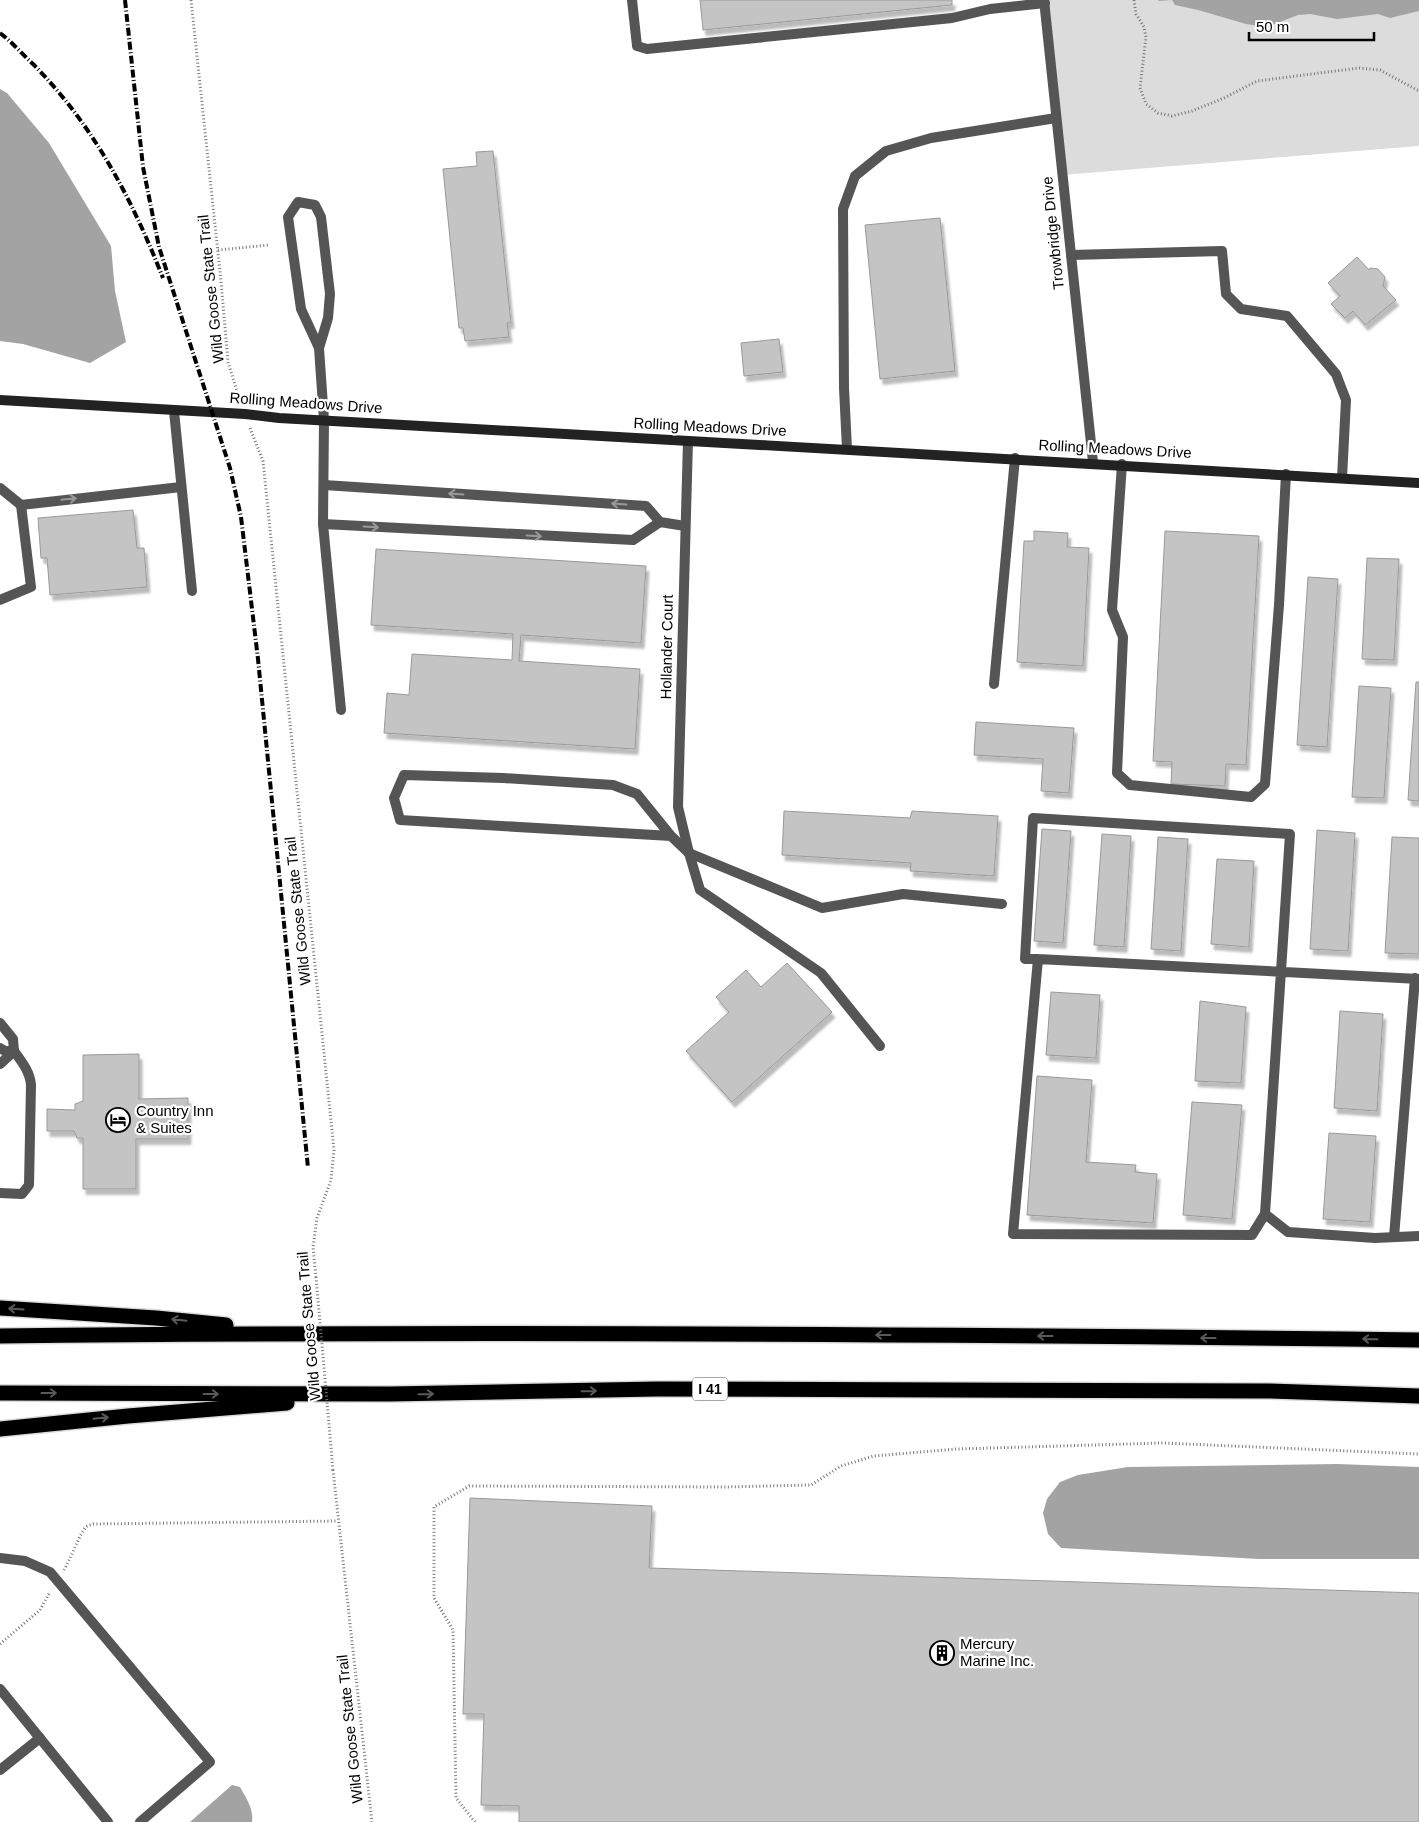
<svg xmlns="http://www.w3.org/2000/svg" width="1419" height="1822" font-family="Helvetica,sans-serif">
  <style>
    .green { fill: #dcdcdc }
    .water { fill: #a3a3a3 }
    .building { fill: #c4c4c4; stroke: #999; filter: url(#shadow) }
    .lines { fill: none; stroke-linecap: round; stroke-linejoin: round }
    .motorway-casing { stroke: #dbdbdb; stroke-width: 18 }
    .path { stroke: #777; stroke-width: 3; stroke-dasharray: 1 2.5; stroke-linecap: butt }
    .service { stroke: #555; stroke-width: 10 }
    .minor { stroke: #555; stroke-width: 10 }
    .secondary { stroke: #222; stroke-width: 10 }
    .motorway { stroke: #000; stroke-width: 15 }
    .rail { stroke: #000; stroke-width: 4; stroke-dasharray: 8 2.5 1 2.5; stroke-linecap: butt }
    .path-bridge { stroke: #777; stroke-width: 3; stroke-dasharray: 1 2.5; stroke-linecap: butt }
    .oneway { stroke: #999 }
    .oneway2 { stroke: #595959 }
    .labels { text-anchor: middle; stroke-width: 4.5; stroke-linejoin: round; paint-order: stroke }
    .shield { fill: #fff; stroke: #4c4c4c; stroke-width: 1 }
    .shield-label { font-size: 14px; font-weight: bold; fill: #000 }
    .street-label { font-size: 15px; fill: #000; stroke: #fff }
    .poi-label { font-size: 15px; fill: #000; stroke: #fff; text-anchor: start }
  </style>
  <defs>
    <filter id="shadow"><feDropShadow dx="3" dy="5.5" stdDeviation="1" flood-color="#0004"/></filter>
  </defs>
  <rect width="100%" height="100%" fill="#fff"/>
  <!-- green -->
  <polygon class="green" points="1044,0 1419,0 1419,146 1062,175"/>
  <!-- water -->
  <g class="water">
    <polygon points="1159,0 1419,0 1419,11 1390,18 1378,14 1337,19 1310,14 1298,15 1267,27 1246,24 1198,10 1175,5 1172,0 1158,1"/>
    <polygon points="0,89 7,93 49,143 111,246 115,291 126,342 90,363 23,344 0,341"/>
    <polygon points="1337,1464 1419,1467 1419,1559 1259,1559 1061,1548 1048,1534 1043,1513 1047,1499 1060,1482 1078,1475 1128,1467"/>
    <path d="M 232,1785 L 240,1787 C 246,1798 254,1809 252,1822 L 190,1822 Z"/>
  </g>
  <!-- building -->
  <g class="building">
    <polygon points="700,0 952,0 952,5 703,30"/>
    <polygon points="493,151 511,323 507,323 509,337 465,341 463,328 459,328 443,169 477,166 476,152"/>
    <polygon points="940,218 955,371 880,379 865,225"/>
    <polygon points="1357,257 1369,270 1370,268 1378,269 1385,277 1383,286 1396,300 1365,325 1353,311 1345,318 1331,304 1340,296 1328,283"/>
    <polygon points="779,339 783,372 744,376 741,343"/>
    <polygon points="133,510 137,548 144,548 147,587 50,595 47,558 41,558 38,518"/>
    <polygon points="1034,531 1068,533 1067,547 1089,548 1083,666 1017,662 1024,541 1034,541"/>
    <polygon points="1165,531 1259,536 1246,765 1226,764 1225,786 1171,784 1172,762 1153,761"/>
    <polygon points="376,549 646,566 641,643 521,635 519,661 640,669 635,749 384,733 387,693 409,695 412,654 512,660 513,634 371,625"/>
    <polygon points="1367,558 1399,559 1394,660 1362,659"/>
    <polygon points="1308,577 1338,579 1327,747 1297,745"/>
    <polygon points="1416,682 1419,682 1419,801 1408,800"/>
    <polygon points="1359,686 1391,688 1384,798 1352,797"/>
    <polygon points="976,722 1074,728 1069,793 1041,791 1043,759 974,755"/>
    <polygon points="784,811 910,818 912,811 998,816 994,876 910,871 911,863 782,855"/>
    <polygon points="1042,829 1071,831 1063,943 1034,941"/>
    <polygon points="1317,830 1355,833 1348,951 1310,949"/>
    <polygon points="1102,834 1131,836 1124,947 1094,945"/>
    <polygon points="1158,837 1188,839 1181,951 1151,949"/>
    <polygon points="1392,837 1419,838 1419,954 1385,953"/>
    <polygon points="1217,859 1254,861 1249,947 1211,944"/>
    <polygon points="787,963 832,1012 732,1102 686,1051 729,1012 716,997 746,970 761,987"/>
    <polygon points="1051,992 1100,995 1096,1058 1046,1055"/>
    <polygon points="1200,1001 1246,1007 1241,1083 1195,1081"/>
    <polygon points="1340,1011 1383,1014 1377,1111 1334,1108"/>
    <polygon points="139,1054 139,1099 188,1098 188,1139 136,1139 136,1189 83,1189 83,1138 77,1138 74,1131 47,1131 47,1109 75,1110 75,1104 83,1101 83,1055"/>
    <polygon points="1037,1076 1092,1080 1086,1162 1136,1165 1135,1172 1157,1174 1153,1223 1027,1215"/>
    <polygon points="1192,1102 1242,1105 1232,1219 1183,1215"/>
    <polygon points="1329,1133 1376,1136 1370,1222 1323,1219"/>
    <polygon points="470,1498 652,1506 649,1568 1419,1593 1419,1822 519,1822 519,1806 481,1805 484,1714 463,1714"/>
  </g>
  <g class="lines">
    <defs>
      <g id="motorway">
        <polyline points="0,1308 156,1318 226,1325"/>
        <path d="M 0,1336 C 473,1331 946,1334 1419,1340"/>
        <polyline points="0,1393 391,1394 657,1389 1269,1391 1419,1396"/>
        <polyline points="0,1429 128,1416 287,1403"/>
      </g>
    </defs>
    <!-- motorway casing -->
    <use href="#motorway" class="motorway-casing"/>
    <!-- path -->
    <g class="path">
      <polyline points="191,0 221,281 228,362 240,401"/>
      <polyline points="1134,0 1136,14 1144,27 1146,37 1140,88 1146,104 1158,113 1172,116 1192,111 1224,98 1257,81 1359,68 1380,70 1419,91"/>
      <polyline points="218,250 269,245"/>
      <polyline points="250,428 263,461 334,1150 331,1180 317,1218 313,1247 316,1277"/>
      <polyline points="333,1470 372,1822"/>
      <path d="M 64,1570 C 69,1562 81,1531 86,1527 C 88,1525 91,1525 93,1524 L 338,1521"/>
      <polyline points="0,1644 40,1610 50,1592"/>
      <polyline points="475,1822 456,1798 453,1630 434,1598 434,1507 469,1486 725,1487 811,1485 841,1466 874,1456 956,1449 1162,1443 1419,1454"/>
    </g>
    <!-- service -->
    <g class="service">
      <polyline points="632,0 637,46 647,49 952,18 990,9 1045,3"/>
      <polyline points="1071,255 1222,251 1226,294 1241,309 1287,316 1336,374 1346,400 1342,478"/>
      <polyline points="319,348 301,309 288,217 298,202 315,205 321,217 330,294 328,318 319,348 324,420 323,524 341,710"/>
      <polyline points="174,411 192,591"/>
      <polyline points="847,449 844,388 843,209 855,176 886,151 931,138 1056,118"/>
      <polyline points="1122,464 1112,610 1123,637 1117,773 1130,785 1251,797 1265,784 1279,605 1286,474"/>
      <polyline points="324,485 646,506 660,522 685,526"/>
      <polyline points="0,488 21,505 31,587 0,600"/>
      <polyline points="21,505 181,487"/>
      <polyline points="323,524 633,540 660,522"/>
      <polyline points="994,684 1015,458"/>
      <polyline points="671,836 400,820 394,798 404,775 503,778 613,785 637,794 671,836 689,853 822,908 903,894 1002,904"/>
      <polyline points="689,853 700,890 821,973 880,1046"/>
      <polyline points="1038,959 1013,1234 1252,1235 1265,1214 1290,834 1033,818 1025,959 1038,959 1419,979"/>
      <polyline points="0,1023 13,1039 14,1051 5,1051 0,1048"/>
      <path d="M 0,1064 L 14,1051 C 22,1062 30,1072 31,1085 L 29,1185 L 22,1194 L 0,1193"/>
      <polyline points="1265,1214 1288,1232 1375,1238 1419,1236"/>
      <polyline points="1394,1237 1415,978"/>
      <polyline points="0,1558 25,1561 50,1572 210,1762 140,1822"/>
      <polyline points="0,1689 108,1822"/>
      <polyline points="0,1770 40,1738"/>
    </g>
    <!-- minor -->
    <g class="minor">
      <polyline points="1044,0 1093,462"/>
      <polyline points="688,441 678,807 689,853"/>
    </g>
    <!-- secondary -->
    <path class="secondary" d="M 0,400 L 245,414 L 279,418 C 659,441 1039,458 1419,483"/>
    <!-- motorway -->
    <use href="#motorway" class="motorway"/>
    <!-- rail -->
    <g class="rail">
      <polyline points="125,0 143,167 159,247 230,468 241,517 258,659 308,1168"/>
      <path d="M 0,33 C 12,42 22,54 33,64 C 94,126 131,197 163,278"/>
    </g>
    <!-- path-bridge -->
    <polyline class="path-bridge" points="316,1277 333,1470"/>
  </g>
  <!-- one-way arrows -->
  <defs><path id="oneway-shaft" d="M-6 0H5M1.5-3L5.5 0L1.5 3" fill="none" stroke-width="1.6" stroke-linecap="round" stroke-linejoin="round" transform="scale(1.25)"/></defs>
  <g class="oneway">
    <use href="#oneway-shaft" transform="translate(456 494) rotate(-176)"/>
    <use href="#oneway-shaft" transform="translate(69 499) rotate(-6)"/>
    <use href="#oneway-shaft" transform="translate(619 504) rotate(-176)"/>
    <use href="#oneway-shaft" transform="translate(371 527) rotate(3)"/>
    <use href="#oneway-shaft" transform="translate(534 536) rotate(3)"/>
  </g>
  <g class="oneway2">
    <use href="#oneway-shaft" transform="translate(16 1309) rotate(-176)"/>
    <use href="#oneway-shaft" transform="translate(179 1320) rotate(-174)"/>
    <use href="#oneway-shaft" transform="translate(883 1335) rotate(-180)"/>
    <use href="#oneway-shaft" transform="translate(1045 1336) rotate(-180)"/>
    <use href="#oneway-shaft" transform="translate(1208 1338) rotate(-180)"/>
    <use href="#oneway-shaft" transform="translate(1370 1339) rotate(-179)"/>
    <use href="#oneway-shaft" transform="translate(589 1391) rotate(-1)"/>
    <use href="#oneway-shaft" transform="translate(49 1393)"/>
    <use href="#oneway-shaft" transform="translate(211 1394)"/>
    <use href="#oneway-shaft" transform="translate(426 1394) rotate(-1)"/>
    <use href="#oneway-shaft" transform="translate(101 1418) rotate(-6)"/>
  </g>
  <!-- icons -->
  <defs>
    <symbol id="hotel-ring" viewBox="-11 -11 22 22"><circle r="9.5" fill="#fff" stroke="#000" stroke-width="1.5"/><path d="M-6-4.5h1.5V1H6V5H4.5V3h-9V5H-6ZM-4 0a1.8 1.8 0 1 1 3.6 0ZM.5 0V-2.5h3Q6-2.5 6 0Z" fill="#000"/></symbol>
    <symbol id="building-ring" viewBox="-11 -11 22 22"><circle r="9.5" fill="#fff" stroke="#000" stroke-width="1.5"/><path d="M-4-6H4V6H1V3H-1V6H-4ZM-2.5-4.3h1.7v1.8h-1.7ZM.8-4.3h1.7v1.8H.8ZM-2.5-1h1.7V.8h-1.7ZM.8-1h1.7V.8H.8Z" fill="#000"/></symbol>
  </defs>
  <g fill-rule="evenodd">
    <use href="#hotel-ring" x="104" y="1106" width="28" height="28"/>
    <use href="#building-ring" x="928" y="1639" width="28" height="28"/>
  </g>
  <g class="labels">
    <!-- shield labels -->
    <rect class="shield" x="692.5" y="1377.5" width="35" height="23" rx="4"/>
    <g class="shield-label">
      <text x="710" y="1394">I 41</text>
    </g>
    <!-- street labels -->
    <g class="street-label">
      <text transform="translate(1053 233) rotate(-96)" y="5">Trowbridge Drive</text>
      <text transform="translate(211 289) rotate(-96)" y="5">Wild Goose State Trail</text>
      <text transform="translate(306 403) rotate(4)" y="5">Rolling Meadows Drive</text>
      <text transform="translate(710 427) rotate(3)" y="5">Rolling Meadows Drive</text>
      <text transform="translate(1115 449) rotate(3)" y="5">Rolling Meadows Drive</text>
      <text transform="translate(667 647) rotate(-89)" y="5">Hollander Court</text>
      <text transform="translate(298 911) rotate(-96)" y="5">Wild Goose State Trail</text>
      <text transform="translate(309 1326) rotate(-95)" y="5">Wild Goose State Trail</text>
      <text transform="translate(350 1729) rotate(-96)" y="5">Wild Goose State Trail</text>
    </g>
    <!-- poi labels -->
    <g class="poi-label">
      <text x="136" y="1116">Country Inn<tspan x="136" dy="17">&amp; Suites</tspan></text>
      <text x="960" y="1649">Mercury<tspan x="960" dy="17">Marine Inc.</tspan></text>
    </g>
  </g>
  <!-- scale -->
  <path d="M1249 32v8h125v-8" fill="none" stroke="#000000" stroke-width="2.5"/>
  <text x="1256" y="32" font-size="15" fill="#000000" stroke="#ffffff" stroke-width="4" paint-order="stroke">50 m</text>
</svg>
